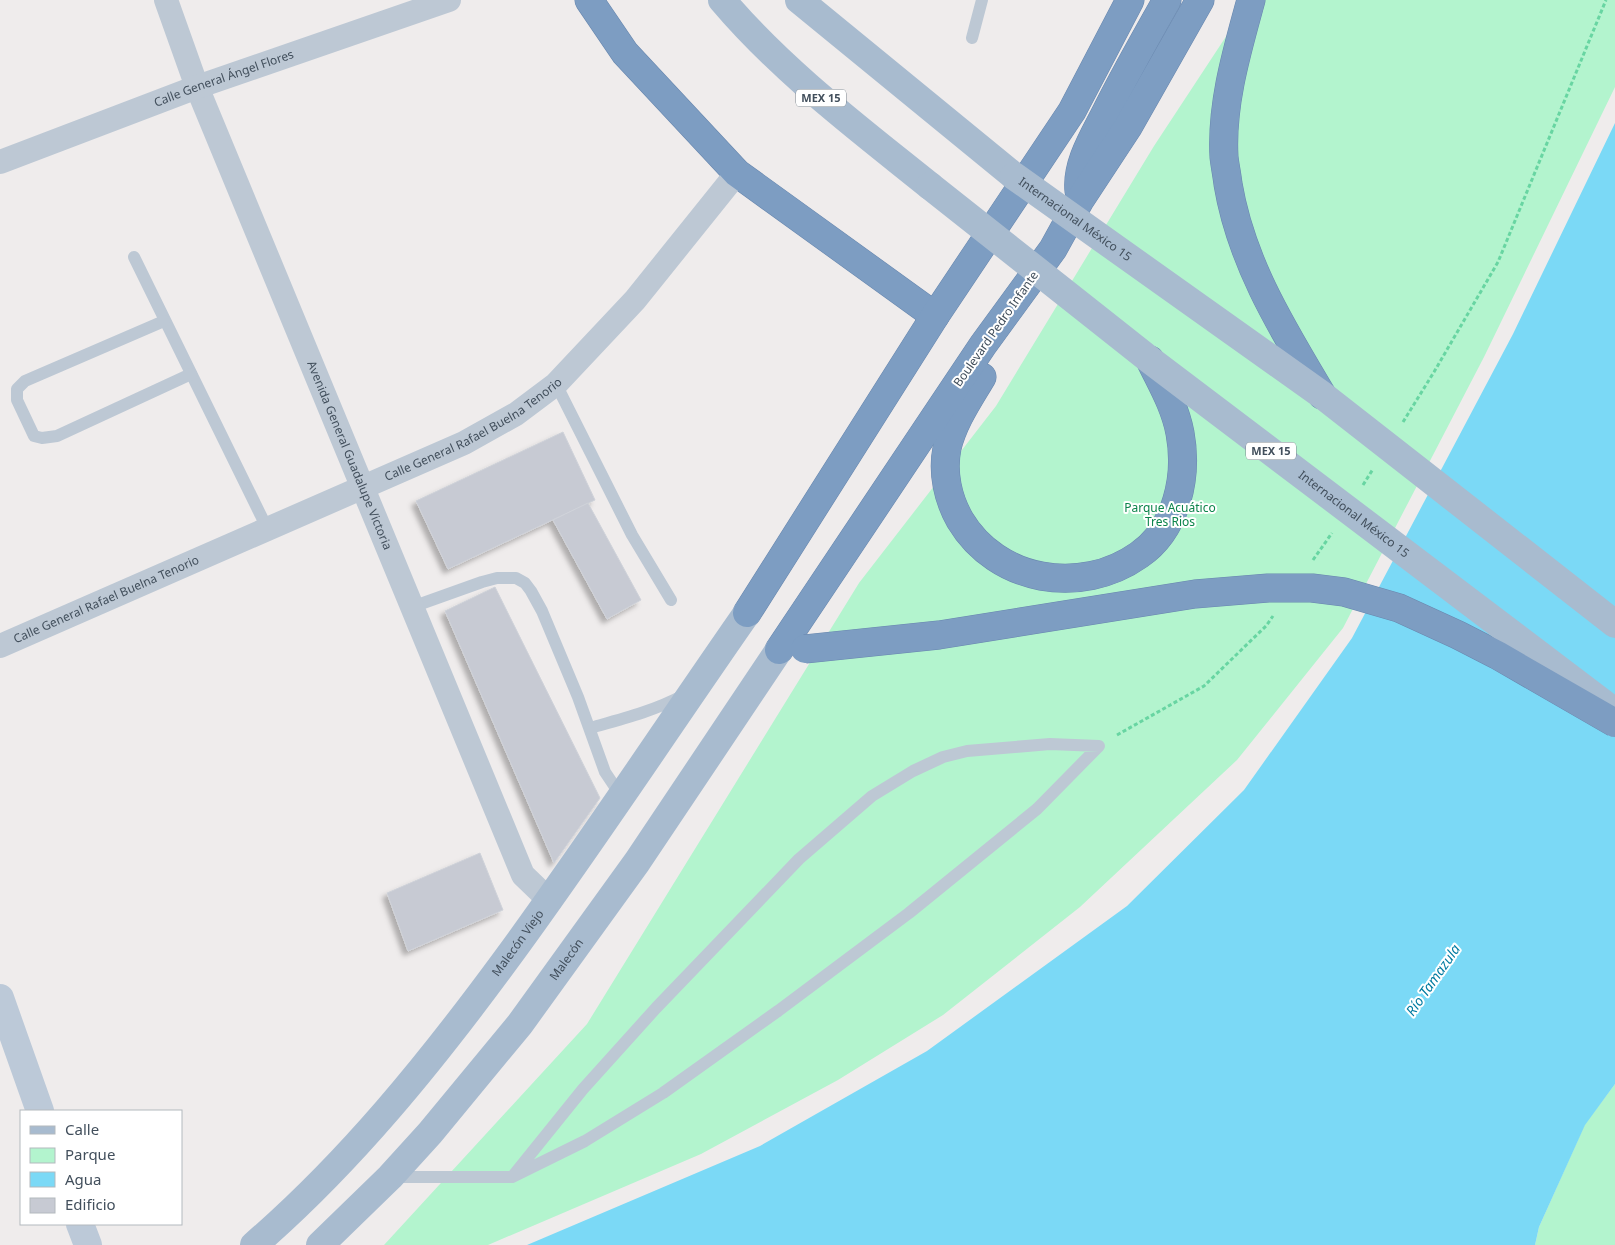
<svg xmlns="http://www.w3.org/2000/svg" width="1615" height="1245" font-family="'Noto Sans',sans-serif">
  <style>
    .green { fill: #b3f4ce }
    .water { fill: #7bd9f6 }
    .building { fill: #c7cad3; stroke: #cfd2d9; filter: url(#shadow) }
    .lines { fill: none; stroke-linecap: round; stroke-linejoin: round }
    .highway-casing { stroke: #6887ae; stroke-width: 29 }
    .path { stroke: #68d5a2; stroke-width: 3; stroke-dasharray: 4 2.5; stroke-linecap: butt }
    .lane { stroke: #bdc8d4; stroke-width: 12 }
    .street { stroke: #bdc8d4; stroke-width: 24 }
    .secondary { stroke: #bcc9d8; stroke-width: 28 }
    .primary { stroke: #a8bbcf; stroke-width: 28 }
    .highway { stroke: #7d9dc2; stroke-width: 28 }
    .highway-bridge-casing { stroke: #6887ae; stroke-width: 29; stroke-linecap: butt }
    .primary-bridge { stroke: #a8bbcf; stroke-width: 28 }
    .highway-bridge { stroke: #7d9dc2; stroke-width: 28 }
    .labels { text-anchor: middle; stroke-width: 4; stroke-linejoin: round; paint-order: stroke }
    .shield { fill: #fff; stroke: #7b848d; stroke-width: 1 }
    .shield-label { font-size: 11px; font-weight: bold; fill: #424f5c }
    .street-label { font-size: 12px; fill: #424f5c; stroke: #fff }
    .park-label { font-size: 12px; fill: #0c844b; stroke: #fff }
    .water-label { font-size: 14px; font-style: italic; fill: #027ba1; stroke: #fff }
  </style>
  <defs>
    <filter id="shadow"><feDropShadow dx="-4.5" dy="4.5" stdDeviation="2.5" flood-color="#0004"/></filter>
  </defs>
  <rect width="100%" height="100%" fill="#efecec"/>
  <!-- green -->
  <g class="green">
    <polygon points="1250,0 1615,0 1615,87 1484,357 1343,628 1237,760 1080,907 943,1015 838,1080 701,1154 488,1245 384,1245 587,1024 859,583 996,406 1154,146"/>
    <polygon points="1615,1084 1615,1245 1535,1245 1539,1227 1585,1124"/>
  </g>
  <!-- water -->
  <polygon class="water" points="1615,123 1615,1084 1585,1125 1539,1227 1535,1245 527,1245 760,1146 927,1051 1127,906 1244,790 1352,638 1513,334"/>
  <!-- building -->
  <g class="building">
    <polygon points="563,432 595,500 448,569 416,501"/>
    <polygon points="588,503 641,600 607,619 553,520"/>
    <polygon points="495,587 600,798 554,863 445,611"/>
    <polygon points="480,853 503,910 408,951 387,893"/>
  </g>
  <g class="lines">
    <defs>
      <g id="highway">
        <polyline points="589,0 625,53 737,173 935,316"/>
        <path d="M 1251,0 C 1237,51 1221,104 1224,157 C 1225,166 1227,175 1228,184 C 1241,262 1282,328 1322,395"/>
        <path d="M 1079,191 C 1076,164 1094,136 1106,112 C 1125,74 1146,37 1167,0"/>
        <path d="M 982,377 C 969,399 953,422 947,448 C 942,473 948,499 960,520 C 997,582 1081,596 1139,555 C 1177,529 1188,476 1180,433 C 1175,406 1161,383 1150,360"/>
        <polyline points="747,613 935,316 1072,111 1130,0"/>
        <polyline points="779,650 983,345 1053,249 1080,200 1128,127 1200,0"/>
      </g>
    </defs>
    <!-- highway casing -->
    <use href="#highway" class="highway-casing"/>
    <!-- path -->
    <g class="path">
      <polyline points="1403,422 1434,372 1498,262 1606,0"/>
      <polyline points="1363,485 1373,469"/>
      <polyline points="1313,560 1332,533"/>
      <polyline points="1117,735 1204,686 1266,626 1273,616"/>
    </g>
    <!-- lane -->
    <g class="lane">
      <polyline points="972,38 982,0"/>
      <polyline points="134,257 268,530"/>
      <polyline points="164,321 25,381 17,389 17,400 34,436 42,438 57,436 191,374"/>
      <polyline points="556,384 632,535 671,600"/>
      <polyline points="412,607 482,582 497,578 516,578 525,583 531,591 542,611 578,697 605,772 621,796"/>
      <path d="M 590,728 C 622,719 654,711 684,695"/>
      <polyline points="391,1177 512,1177 585,1141 663,1093 778,1011 909,913 1037,809 1099,746 1050,744 967,751 943,757 913,771 872,796 799,859 656,1008 583,1089 512,1177"/>
    </g>
    <!-- street -->
    <g class="street">
      <path id="s1" d="M 166,0 L 197,87 L 523,875 L 550,901"/>
      <path id="s2" d="M 0,162 L 197,87 L 449,0"/>
      <path id="s3" d="M 0,646 L 464,443 L 516,414 L 556,384 L 635,300 L 737,173"/>
    </g>
    <!-- secondary -->
    <g class="secondary">
      <polyline points="0,998 40,1111"/>
      <polyline points="80,1224 88,1245"/>
    </g>
    <!-- primary -->
    <g class="primary">
      <path d="M 722,0 C 782,71 858,128 930,186"/>
      <polyline points="799,0 1014,176"/>
      <path id="s4" d="M 254,1245 C 350,1162 430,1063 505,961 C 589,847 666,729 747,613"/>
      <path id="s5" d="M 320,1245 L 390,1177 L 430,1133 L 520,1024 L 637,862 L 779,650"/>
    </g>
    <!-- highway -->
    <use href="#highway" class="highway"/>
    <defs>
      <polyline id="highway-bridge" points="805,649 939,635 1195,594 1268,588 1312,588 1344,592 1399,608 1458,635 1497,655 1615,723"/>
    </defs>
    <!-- highway-bridge casing -->
    <use href="#highway-bridge" class="highway-bridge-casing"/>
    <!-- primary-bridge -->
    <g class="primary-bridge">
      <path id="s6" d="M 1014,176 L 1322,395 L 1615,624"/>
      <path id="s7" d="M 930,186 L 1150,360 L 1615,712"/>
    </g>
    <!-- highway-bridge -->
    <use href="#highway-bridge" class="highway-bridge"/>
  </g>
  <g class="labels">
    <!-- shield labels -->
    <g class="shield">
      <rect x="796" y="89.5" width="50" height="17" rx="4"/>
      <rect x="1246" y="442.5" width="50" height="17" rx="4"/>
    </g>
    <g class="shield-label">
      <text x="821" y="102">MEX 15</text>
      <text x="1271" y="455">MEX 15</text>
    </g>
    <!-- street labels -->
    <g class="street-label">
      <text dy="4" stroke="none"><textPath href="#s2" startOffset="239">Calle General Ángel Flores</textPath></text>
      <text dy="4" stroke="none"><textPath href="#s6" startOffset="75">Internacional México 15</textPath></text>
      <text transform="translate(996 329) rotate(-55)" y="4">Boulevard Pedro Infante</text>
      <text dy="4" stroke="none"><textPath href="#s3" startOffset="521">Calle General Rafael Buelna Tenorio</textPath></text>
      <text dy="4" stroke="none"><textPath href="#s1" startOffset="491">Avenida General Guadalupe Victoria</textPath></text>
      <text dy="4" stroke="none"><textPath href="#s7" startOffset="536">Internacional México 15</textPath></text>
      <text dy="4" stroke="none"><textPath href="#s3" startOffset="116">Calle General Rafael Buelna Tenorio</textPath></text>
      <text dy="4" stroke="none"><textPath href="#s4" startOffset="402">Malecón Viejo</textPath></text>
      <text dy="4" stroke="none"><textPath href="#s5" startOffset="378">Malecón</textPath></text>
    </g>
    <!-- park labels -->
    <g class="park-label">
      <text x="1170" y="512">Parque Acuático<tspan x="1170" dy="14">Tres Rios</tspan></text>
    </g>
    <!-- water labels -->
    <g class="water-label">
      <text transform="translate(1433 980) rotate(-55)" y="5">Río Tamazula</text>
    </g>
  </g>
  <!-- legend -->
  <rect x="20" y="1110" width="162" height="115" fill="#ffffff" stroke="#b3b9be"/>
  <rect x="30" y="1126" width="25" height="8" fill="#a8bbcf" stroke="#b3b9be"/>
  <text x="65" y="1135" font-size="15" fill="#424f5c">Calle</text>
  <rect x="30" y="1148" width="25" height="15" fill="#b3f4ce" stroke="#b3b9be"/>
  <text x="65" y="1160" font-size="15" fill="#424f5c">Parque</text>
  <rect x="30" y="1172" width="25" height="15" fill="#7bd9f6" stroke="#b3b9be"/>
  <text x="65" y="1185" font-size="15" fill="#424f5c">Agua</text>
  <rect x="30" y="1198" width="25" height="15" fill="#c7cad3" stroke="#b3b9be"/>
  <text x="65" y="1210" font-size="15" fill="#424f5c">Edificio</text>
</svg>
